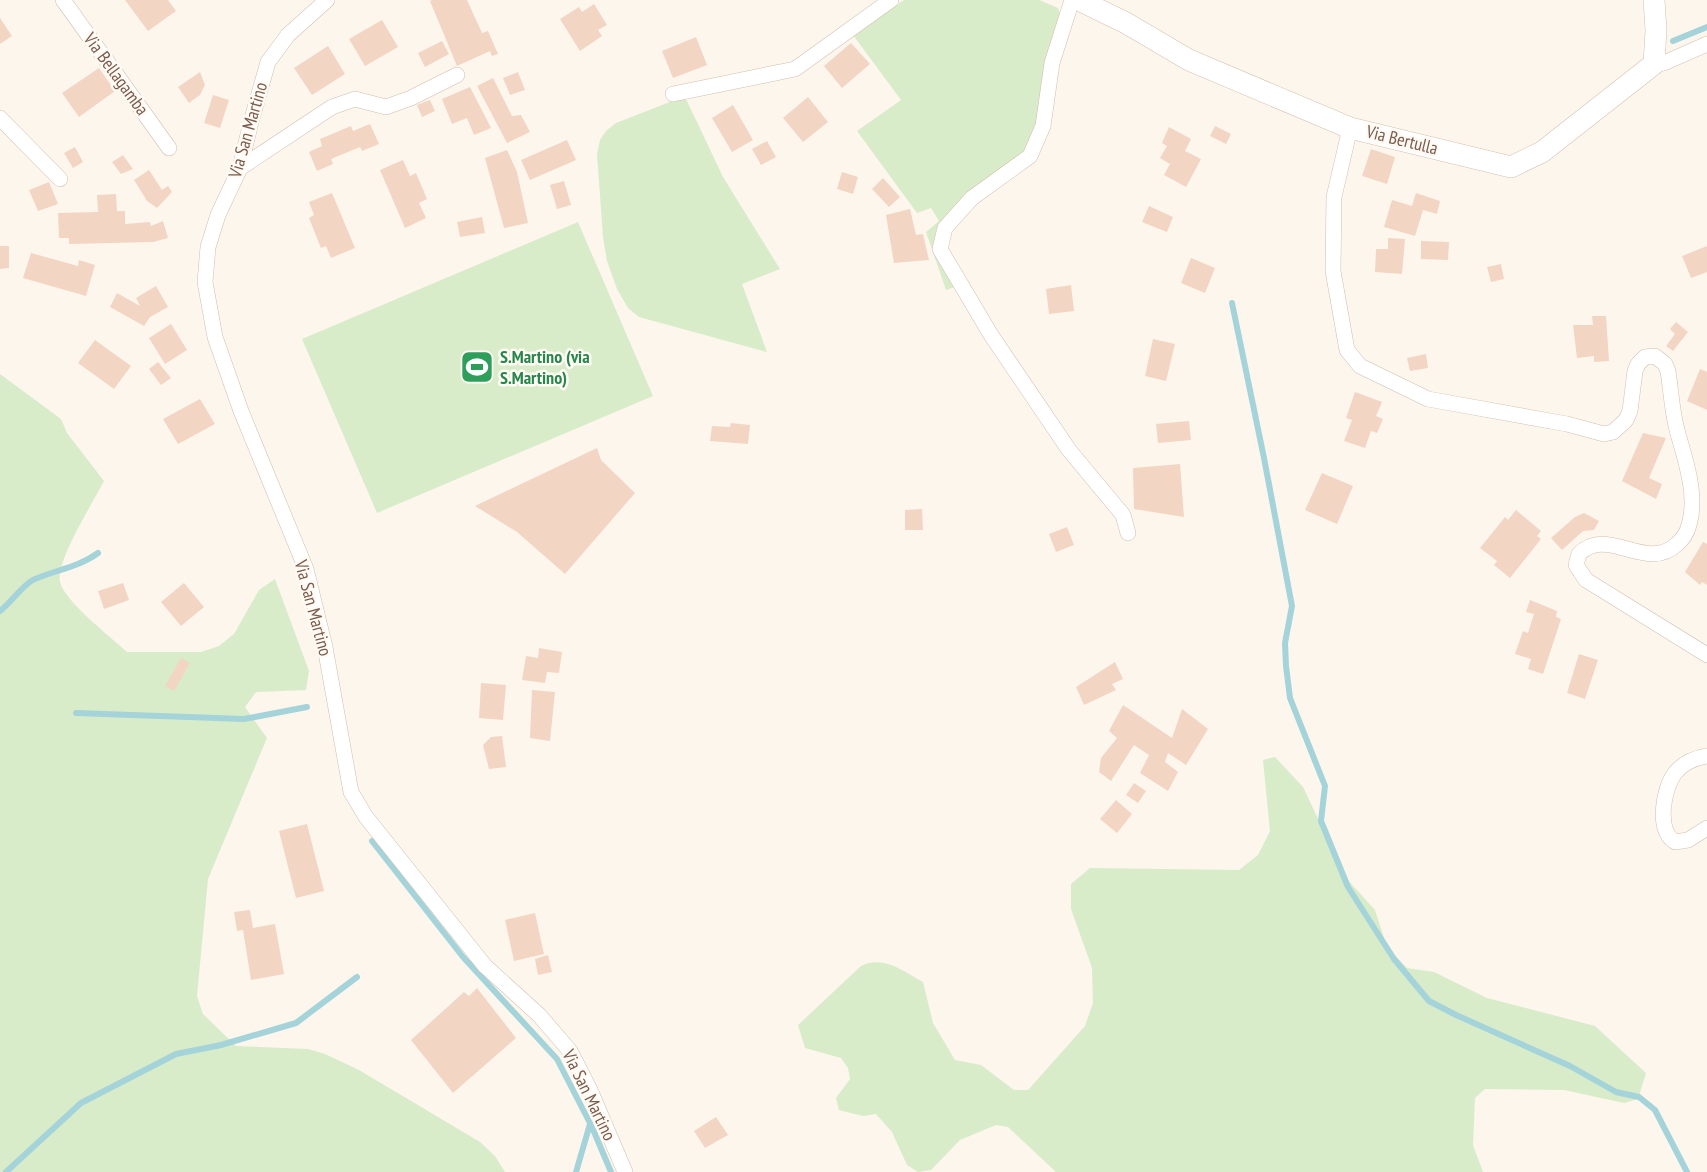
<svg xmlns="http://www.w3.org/2000/svg" width="1707" height="1172" font-family="'PT Sans Narrow',sans-serif">
  <style>
    .green { fill: #d8ecc9 }
    .lines { fill: none; stroke-linecap: round; stroke-linejoin: round }
    .stream { stroke: #a5d3da; stroke-width: 6 }
    .building { fill: #f3d5c3 }
    .street-casing { stroke: #d1beb0; stroke-width: 16 }
    .secondary-casing { stroke: #d6c0b0; stroke-width: 22 }
    .street { stroke: #fff; stroke-width: 15 }
    .secondary { stroke: #fff; stroke-width: 21 }
    .labels { text-anchor: middle; stroke-width: 5; stroke-linejoin: round; paint-order: stroke }
    .street-label { font-size: 18px; fill: #7a5c4d; stroke: #fffaf3 }
    .leisure-label { font-size: 18px; font-weight: bold; fill: #27864d; stroke: #fffaf3; text-anchor: start }
  </style>
  <rect width="100%" height="100%" fill="#fdf6ec"/>
  <!-- green -->
  <g class="green">
    <polygon points="904,0 1039,0 1058,8 1060,14 1036,130 1030,148 941,231 955,287 946,290 926,232 939,221 931,208 917,213 857,131 901,100 853,35"/>
    <polygon points="680,98 684,98 687,101 723,177 780,269 742,284 767,352 639,317 628,308 617,289 607,261 603,237 597,154 600,140 606,131 616,123"/>
    <polygon points="578,222 653,396 377,513 302,339"/>
    <path d="M 0,374 L 61,419 L 67,433 L 104,481 C 94,501 55,562 60,582 C 65,602 111,637 127,652 L 201,652 L 219,646 L 234,634 L 259,590 L 275,579 L 309,671 L 306,690 L 256,692 L 245,707 L 267,738 L 208,879 L 197,996 L 203,1014 L 236,1046 L 308,1049 L 325,1054 L 359,1070 L 480,1142 L 495,1156 L 505,1172 L 0,1172 Z"/>
    <path d="M 1275,757 L 1303,787 L 1346,878 L 1375,910 L 1387,947 L 1407,968 L 1434,972 L 1487,998 L 1595,1026 L 1646,1073 L 1638,1099 L 1624,1103 L 1564,1090 L 1485,1089 L 1475,1098 L 1473,1145 L 1483,1172 L 1056,1172 L 1008,1127 L 996,1125 L 960,1140 L 931,1170 L 918,1172 L 907,1165 L 892,1132 L 876,1114 L 863,1116 L 839,1110 L 836,1098 L 850,1079 L 848,1068 L 841,1058 L 805,1048 L 798,1025 L 861,966 C 885,955 902,971 923,982 L 933,1023 L 955,1060 L 981,1065 L 1014,1090 L 1028,1090 L 1085,1026 L 1093,1003 L 1092,968 L 1071,909 L 1071,884 L 1090,868 L 1239,870 L 1258,855 L 1270,831 L 1263,760 Z"/>
  </g>
  <g class="lines">
    <!-- stream -->
    <g class="stream">
      <polyline points="1673,41 1707,27"/>
      <polyline points="1232,303 1264,458 1292,606 1285,643 1286,666 1290,698 1325,786 1321,821 1348,887 1394,959 1429,1001 1456,1015 1570,1066 1616,1092 1639,1097 1655,1110 1687,1172"/>
      <path d="M 0,611 C 11,603 24,583 35,579 C 56,570 79,567 98,553"/>
      <polyline points="76,713 244,719 307,707"/>
      <polyline points="372,841 463,957 557,1059 592,1127 611,1172"/>
      <polyline points="6,1172 81,1103 176,1054 221,1045 296,1023 357,977"/>
      <polyline points="576,1172 590,1124"/>
    </g>
  </g>
  <!-- building -->
  <g class="building">
    <polygon points="125,0 168,0 176,11 148,31"/>
    <polygon points="432,0 467,0 482,33 488,31 498,54 492,56 490,51 457,66 430,1"/>
    <polygon points="594,4 607,25 598,30 602,36 580,51 560,19 579,7 582,12"/>
    <polygon points="0,18 12,36 0,44"/>
    <polygon points="382,20 398,47 365,66 349,39"/>
    <polygon points="696,37 707,65 673,78 662,51"/>
    <polygon points="442,41 449,54 425,67 418,53"/>
    <polygon points="851,43 870,64 842,88 824,66"/>
    <polygon points="328,46 345,74 312,95 294,68"/>
    <polygon points="99,68 115,91 79,117 62,93"/>
    <polygon points="200,72 205,85 200,95 189,103 178,87"/>
    <polygon points="518,72 525,90 510,95 503,78"/>
    <polygon points="493,78 512,116 521,115 530,132 507,143 477,86"/>
    <polygon points="470,87 491,128 474,135 467,118 452,124 442,99"/>
    <polygon points="213,95 229,100 220,128 204,123"/>
    <polygon points="808,97 828,122 803,142 783,118"/>
    <polygon points="430,100 435,111 422,117 417,105"/>
    <polygon points="733,105 753,140 732,152 712,118"/>
    <polygon points="370,124 379,144 362,151 360,147 331,159 333,164 317,171 309,152 322,146 320,139 351,126 353,131"/>
    <polygon points="1215,126 1231,134 1226,144 1210,136"/>
    <polygon points="1169,127 1191,139 1185,151 1201,159 1186,187 1164,175 1170,164 1160,158 1167,146 1162,143"/>
    <polygon points="567,140 576,160 530,180 521,160"/>
    <polygon points="767,141 776,157 761,165 752,149"/>
    <polygon points="75,147 83,162 73,168 64,153"/>
    <polygon points="1371,149 1395,157 1387,184 1362,176"/>
    <polygon points="507,150 517,172 528,223 504,228 485,158"/>
    <polygon points="123,155 133,169 121,174 112,162"/>
    <polygon points="403,160 410,176 416,173 427,199 419,203 426,218 405,228 380,170"/>
    <polygon points="149,170 162,190 168,186 172,192 157,208 147,201 134,180"/>
    <polygon points="842,172 858,177 853,194 837,189"/>
    <polygon points="883,178 900,197 889,207 872,189"/>
    <polygon points="564,181 571,205 557,209 550,185"/>
    <polygon points="49,182 58,204 38,211 29,190"/>
    <polygon points="332,193 355,248 331,258 326,246 321,248 309,218 314,215 309,202"/>
    <polygon points="1416,193 1440,201 1437,214 1423,210 1415,236 1384,227 1392,200 1412,206"/>
    <polygon points="116,194 117,211 125,211 125,224 150,222 151,226 163,221 168,238 153,242 69,244 69,238 59,238 58,213 98,212 97,195"/>
    <polygon points="1149,206 1173,217 1167,232 1142,222"/>
    <polygon points="910,209 916,235 923,234 929,260 894,263 886,215"/>
    <polygon points="482,217 485,233 460,237 457,222"/>
    <polygon points="1388,238 1405,239 1402,274 1375,272 1376,249 1388,249"/>
    <polygon points="1421,241 1449,242 1448,260 1421,259"/>
    <polygon points="0,246 9,246 9,268 0,269"/>
    <polygon points="1707,246 1707,272 1691,278 1682,256"/>
    <polygon points="31,253 78,266 79,260 95,265 86,296 23,278"/>
    <polygon points="1191,258 1215,268 1205,293 1181,283"/>
    <polygon points="1501,264 1504,279 1491,282 1487,267"/>
    <polygon points="1071,285 1074,311 1049,314 1046,289"/>
    <polygon points="156,286 168,307 150,317 144,326 110,307 117,293 140,306 136,298"/>
    <polygon points="1592,316 1606,316 1609,361 1594,362 1594,356 1577,358 1573,325 1593,325"/>
    <polygon points="1676,322 1688,332 1673,351 1666,346 1675,334 1670,329"/>
    <polygon points="171,324 187,350 165,364 149,338"/>
    <polygon points="1153,339 1175,344 1166,381 1145,376"/>
    <polygon points="95,340 131,366 114,389 78,363"/>
    <polygon points="1426,354 1428,368 1410,371 1407,358"/>
    <polygon points="158,362 171,378 161,385 149,369"/>
    <polygon points="1700,369 1707,372 1707,410 1687,401"/>
    <polygon points="1355,392 1382,402 1376,416 1383,419 1377,433 1371,431 1365,448 1344,441 1352,420 1346,418"/>
    <polygon points="200,399 215,424 178,444 163,419"/>
    <polygon points="1189,421 1191,440 1158,443 1156,424"/>
    <polygon points="731,423 750,425 748,444 710,441 712,426 730,427"/>
    <polygon points="1643,433 1666,438 1649,478 1662,484 1656,499 1622,481"/>
    <polygon points="597,448 601,460 635,493 565,574 517,532 475,506"/>
    <polygon points="1180,464 1184,517 1134,509 1133,468"/>
    <polygon points="1322,473 1353,486 1337,524 1305,510"/>
    <polygon points="922,509 923,530 905,530 905,510"/>
    <polygon points="1516,510 1541,531 1537,536 1541,539 1510,578 1494,565 1497,561 1480,548 1505,517 1508,520"/>
    <polygon points="1584,513 1599,521 1594,530 1583,531 1562,550 1551,538 1575,517"/>
    <polygon points="1067,527 1074,545 1056,552 1049,534"/>
    <polygon points="1703,542 1707,544 1707,585 1702,582 1700,585 1685,572"/>
    <polygon points="123,583 129,600 104,609 98,591"/>
    <polygon points="184,583 204,607 181,626 161,602"/>
    <polygon points="1530,600 1557,611 1556,617 1561,619 1543,674 1528,669 1531,659 1515,654 1523,631 1528,633 1534,614 1526,612"/>
    <polygon points="539,648 562,652 559,673 547,672 545,683 522,680 526,656 538,658"/>
    <polygon points="1579,654 1598,660 1585,699 1567,693"/>
    <polygon points="181,658 190,663 174,691 165,686"/>
    <polygon points="1115,662 1123,679 1112,684 1116,690 1084,705 1076,687"/>
    <polygon points="481,683 506,685 503,720 479,718"/>
    <polygon points="532,690 555,692 550,741 530,738"/>
    <polygon points="1123,705 1172,738 1182,709 1208,729 1186,765 1168,753 1165,762 1178,772 1168,791 1140,773 1149,755 1134,745 1111,781 1099,772 1101,758 1117,738 1109,731"/>
    <polygon points="502,736 506,767 489,769 483,745 491,737"/>
    <polygon points="1134,783 1146,791 1138,803 1126,795"/>
    <polygon points="1116,800 1132,814 1117,833 1100,819"/>
    <polygon points="307,824 324,891 296,898 279,831"/>
    <polygon points="250,910 253,928 275,924 284,974 251,980 243,930 237,931 234,912"/>
    <polygon points="535,913 544,954 514,961 505,920"/>
    <polygon points="548,955 552,972 538,975 535,959"/>
    <polygon points="477,988 516,1038 453,1093 411,1040 464,992 469,996"/>
    <polygon points="716,1117 728,1135 705,1148 694,1131"/>
  </g>
  <g class="lines">
    <defs>
      <g id="street">
        <polyline points="63,0 169,148"/>
        <polyline points="327,0 288,35 268,62 251,122 240,168 218,215 208,247 205,282 215,337 241,411 306,569 325,647 351,792 366,817 485,966 539,1015 570,1051 590,1090 625,1172"/>
        <polyline points="1072,0 1052,63 1043,126 1030,156 972,198 945,228 940,249 991,335 1069,450 1123,515 1128,533"/>
        <polyline points="1654,64 1664,63 1707,44"/>
        <polyline points="673,94 795,69 891,0"/>
        <polyline points="0,118 60,179"/>
        <path d="M 1350,128 L 1334,197 L 1333,271 L 1347,350 L 1360,366 L 1428,399 L 1567,424 L 1604,434 L 1613,432 L 1626,420 L 1630,411 L 1635,371 L 1638,364 L 1645,357 L 1655,356 L 1665,364 L 1668,371 C 1671,391 1672,411 1677,430 C 1685,460 1698,494 1689,525 C 1687,533 1683,539 1677,544 C 1647,573 1607,525 1579,554 L 1576,565 L 1586,580 L 1707,655"/>
        <polyline points="240,168 332,107 355,99 386,107 411,98 457,75"/>
        <path d="M 1707,756 C 1695,758 1683,763 1675,773 C 1663,789 1656,830 1675,842 L 1688,840 L 1707,828"/>
      </g>
      <polyline id="secondary" points="1079,0 1126,23 1189,60 1350,128 1511,167 1542,152 1654,64 1656,30 1654,0"/>
    </defs>
    <!-- street casing -->
    <use href="#street" class="street-casing"/>
    <!-- secondary casing -->
    <use href="#secondary" class="secondary-casing"/>
    <!-- street -->
    <use href="#street" class="street"/>
    <!-- secondary -->
    <use href="#secondary" class="secondary"/>
  </g>
  <!-- icons -->
  <defs>
    <symbol id="stadium-square" viewBox="-11 -11 22 22"><rect x="-9" y="-9" width="18" height="18" rx="4" fill="#2e9e5b" stroke="#fffaf3"/><path d="M0-5a6.5 5 0 1 0 0 10a6.5 5 0 1 0 0-10ZM-3.5-1.8h7v3.6h-7Z" fill="#fff"/></symbol>
  </defs>
  <g fill-rule="evenodd">
    <use href="#stadium-square" x="458" y="348" width="38" height="38"/>
  </g>
  <g class="labels">
    <!-- street labels -->
    <g class="street-label">
      <text transform="translate(116 74) rotate(54)" y="6">Via Bellagamba</text>
      <text transform="translate(248 130) rotate(-74)" y="6">Via San Martino</text>
      <text transform="translate(1402 140) rotate(14)" y="6">Via Bertulla</text>
      <text transform="translate(313 608) rotate(75)" y="6">Via San Martino</text>
      <text transform="translate(589 1095) rotate(64)" y="6">Via San Martino</text>
    </g>
    <!-- leisure labels -->
    <g class="leisure-label">
      <text x="500" y="363">S.Martino (via<tspan x="500" dy="21">S.Martino)</tspan></text>
    </g>
  </g>
</svg>
